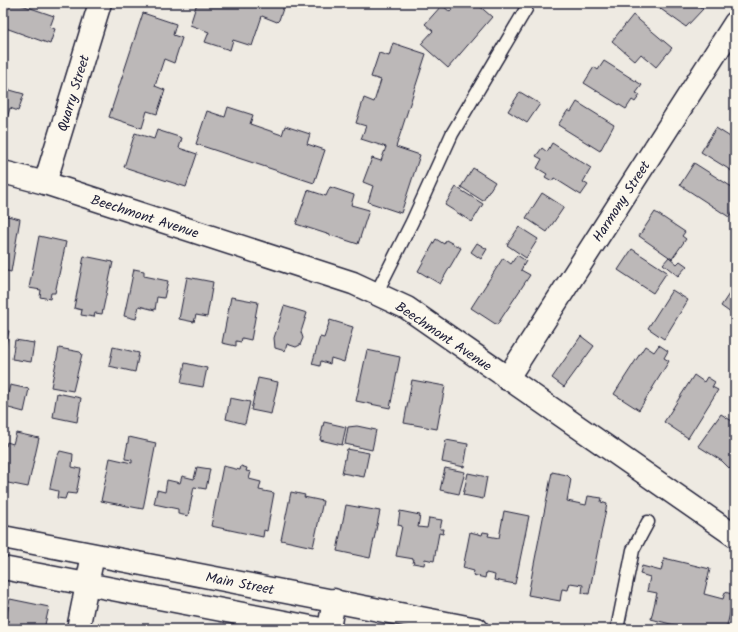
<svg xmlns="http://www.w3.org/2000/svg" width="738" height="632" font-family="Kalam,sans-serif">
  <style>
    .building { fill: #bcb8b8; stroke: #22223b }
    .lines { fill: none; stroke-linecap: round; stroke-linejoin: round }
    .lane-casing { stroke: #22223b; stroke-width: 15 }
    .street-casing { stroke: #22223b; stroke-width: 25 }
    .secondary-casing { stroke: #22223b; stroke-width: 25 }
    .primary-casing { stroke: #22223b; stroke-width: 25 }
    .lane { stroke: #fbf7ec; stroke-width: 12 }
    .street { stroke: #fbf7ec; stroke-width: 22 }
    .secondary { stroke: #fbf7ec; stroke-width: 22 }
    .primary { stroke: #fbf7ec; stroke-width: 22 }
    .labels { text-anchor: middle; stroke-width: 4; stroke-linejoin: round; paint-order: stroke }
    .street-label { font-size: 14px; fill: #22223b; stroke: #fbf7ec }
  </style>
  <rect width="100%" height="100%" fill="#eeeae2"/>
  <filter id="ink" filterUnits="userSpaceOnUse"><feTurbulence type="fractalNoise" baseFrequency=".025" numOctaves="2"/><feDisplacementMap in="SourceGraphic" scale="8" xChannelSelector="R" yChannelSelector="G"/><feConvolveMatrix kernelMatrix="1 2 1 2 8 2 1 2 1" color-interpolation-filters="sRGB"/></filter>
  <g filter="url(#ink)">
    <!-- building -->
    <g class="building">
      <polygon points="8,3 16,3 54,16 50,27 55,29 50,44 3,27 3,9 6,10"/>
      <polygon points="197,3 233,3 246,7 248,3 285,3 279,20 277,22 262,16 252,46 233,40 230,50 205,42 209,32 190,25"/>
      <polygon points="458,3 476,3 492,17 448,68 421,44 433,31 425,24 442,5 450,12"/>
      <polygon points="662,3 695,3 703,9 686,27 658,7"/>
      <polygon points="143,13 176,24 173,35 182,38 174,63 164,59 155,86 165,90 157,114 147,111 142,128 109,117"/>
      <polygon points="633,15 672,48 656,67 641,54 635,61 612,41"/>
      <polygon points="393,43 426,54 396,147 420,155 401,213 368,202 373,186 363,182 372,158 381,161 386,147 361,139 366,126 356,123 364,98 374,102 381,80 371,77 379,53 389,56"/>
      <polygon points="604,61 642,85 636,93 640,95 635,102 632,100 626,109 584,83 594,67 598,70"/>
      <polygon points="3,88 24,94 18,111 10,108 7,119 3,117"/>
      <polygon points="520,92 540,104 527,123 508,111"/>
      <polygon points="577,102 614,125 600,151 558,125 568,110 571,112"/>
      <polygon points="228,107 253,115 250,124 282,135 285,126 310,134 307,144 325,150 314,183 196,144 207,111 225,117"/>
      <polygon points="716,128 735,140 735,173 701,152"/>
      <polygon points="157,130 182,138 179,148 197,154 186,187 124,167 135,133 154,139"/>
      <polygon points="552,143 591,168 583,182 588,185 581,195 554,178 552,181 545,177 547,174 537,168 542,159 536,156 542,148 547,152"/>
      <polygon points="694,163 735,189 735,208 729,217 680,185"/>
      <polygon points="473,168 495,182 483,201 461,187"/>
      <polygon points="330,187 354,195 351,205 369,210 358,244 296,224 308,190 326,196"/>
      <polygon points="456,187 483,204 472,222 445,205"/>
      <polygon points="542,193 564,207 547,232 526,218"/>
      <polygon points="655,212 685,232 682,236 686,239 672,259 639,236"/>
      <polygon points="3,215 20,219 11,272 3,270"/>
      <polygon points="519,227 538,239 526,258 507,245"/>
      <polygon points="39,236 66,242 55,293 51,293 50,299 40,297 41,290 29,288"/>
      <polygon points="436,239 444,244 446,240 461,248 440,284 418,271"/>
      <polygon points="477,243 487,249 481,259 471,252"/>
      <polygon points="632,249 667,272 653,293 618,270"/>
      <polygon points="517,255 526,261 521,270 530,275 497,325 471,308 503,258 511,264"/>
      <polygon points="84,256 113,262 102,314 95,313 94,317 81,315 82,310 74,308"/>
      <polygon points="669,257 677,264 680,261 687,266 678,276 663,264"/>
      <polygon points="134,269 144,271 144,276 168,281 164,298 157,297 155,310 139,306 136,319 124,316"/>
      <polygon points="187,277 213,282 207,317 196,315 194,322 179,319"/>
      <polygon points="735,285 735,316 721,306"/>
      <polygon points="672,290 688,300 664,339 648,328"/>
      <polygon points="231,297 258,302 251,340 242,338 241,342 236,341 236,346 222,343"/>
      <polygon points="284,306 307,313 301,332 303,338 300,345 296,347 287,344 285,351 275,348 274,338"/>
      <polygon points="330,320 353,327 344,362 331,358 330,364 321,361 320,366 312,364 320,337 324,338"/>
      <polygon points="3,330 9,331 4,353 3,352"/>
      <polygon points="581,336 594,346 564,387 552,378"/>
      <polygon points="15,340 34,343 31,362 12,359"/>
      <polygon points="659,345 668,351 664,358 669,361 639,410 614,394 645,346 654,352"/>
      <polygon points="113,347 139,353 135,372 109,366"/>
      <polygon points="59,348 80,352 82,354 73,391 51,387"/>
      <polygon points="367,350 400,357 390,408 356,401"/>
      <polygon points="185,363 207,368 203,387 181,383"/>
      <polygon points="694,375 704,382 707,377 715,382 712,387 718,390 688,438 664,422"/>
      <polygon points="258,378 278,382 271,414 251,410"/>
      <polygon points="412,380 445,386 437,429 404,423"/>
      <polygon points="10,385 29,389 24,412 5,407"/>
      <polygon points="57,393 81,398 77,422 53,417"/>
      <polygon points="230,398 250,402 245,424 226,419"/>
      <polygon points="721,414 735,423 735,461 730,469 722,461 698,446"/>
      <polygon points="324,422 346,427 342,445 320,440"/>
      <polygon points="357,426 376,430 372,450 345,444 348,427"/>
      <polygon points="16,433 39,438 28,487 3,482 3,445 6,446 7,442 13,444"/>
      <polygon points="129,437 156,443 143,509 101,501 110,458 132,463 132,460 125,459 125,457"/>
      <polygon points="446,440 468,444 464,467 442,462"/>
      <polygon points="347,449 369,453 364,477 342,473"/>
      <polygon points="60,451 73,454 72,467 81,469 76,494 67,493 65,499 57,498 58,491 50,489 50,487 56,459"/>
      <polygon points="223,466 240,470 241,466 247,468 246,471 251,472 249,479 261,482 259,490 274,493 267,531 264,530 263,537 211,526"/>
      <polygon points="197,467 210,469 206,489 194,487 188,516 178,514 178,509 154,504 157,490 165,492 167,480 180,483 182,476 194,479"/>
      <polygon points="445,468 465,472 459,494 440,490"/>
      <polygon points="552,472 567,475 571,479 567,501 586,505 588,496 602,498 601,502 607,504 589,594 582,593 583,585 570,583 568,590 562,589 560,601 528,595"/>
      <polygon points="468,473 487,477 483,499 463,495"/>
      <polygon points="291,492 305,495 304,497 323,501 313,547 281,540"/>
      <polygon points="346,505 380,511 370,558 337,551"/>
      <polygon points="400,511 420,515 418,527 427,528 429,518 442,520 440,529 444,529 443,534 439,533 434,561 425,559 424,565 413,563 414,559 396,556 402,526 398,525"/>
      <polygon points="504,511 529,516 515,584 494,580 495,575 486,573 485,578 473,575 474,571 463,568 470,532 482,535 483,532 489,533 488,536 499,538"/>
      <polygon points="664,558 710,569 704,594 723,599 725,592 735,595 726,629 690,629 651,619 657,593 647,591 650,577 640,574 642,566 661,571"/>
      <polygon points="10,599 49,607 44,629 4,629"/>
    </g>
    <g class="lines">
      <defs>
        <g id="lane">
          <polyline points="376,294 412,222 452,134 526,9 527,3"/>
          <polyline points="617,629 633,550 648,522"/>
        </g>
        <g id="street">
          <polyline points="45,183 100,3"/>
          <polyline points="507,379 735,23"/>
          <polyline points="78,629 93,555"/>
          <polyline points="329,629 334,600"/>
        </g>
        <polyline id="secondary" points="3,172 45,183 353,283 407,308 735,536"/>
        <g id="primary">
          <polyline points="3,537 477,629"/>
          <polyline points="3,568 321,629"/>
        </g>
      </defs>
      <!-- lane casing -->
      <use href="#lane" class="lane-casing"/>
      <!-- street casing -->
      <use href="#street" class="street-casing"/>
      <!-- secondary casing -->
      <use href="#secondary" class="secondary-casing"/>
      <!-- primary casing -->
      <use href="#primary" class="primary-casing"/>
      <!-- lane -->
      <use href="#lane" class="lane"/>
      <!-- street -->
      <use href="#street" class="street"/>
      <!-- secondary -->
      <use href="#secondary" class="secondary"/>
      <!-- primary -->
      <use href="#primary" class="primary"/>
    </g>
  </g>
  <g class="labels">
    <!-- street labels -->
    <g class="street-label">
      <text transform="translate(73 93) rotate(-73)" y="5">Quarry Street</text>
      <text transform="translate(621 201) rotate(-57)" y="5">Harmony Street</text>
      <text transform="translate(145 216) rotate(18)" y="5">Beechmont Avenue</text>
      <text transform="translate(444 336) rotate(34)" y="5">Beechmont Avenue</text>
      <text transform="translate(240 583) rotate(11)" y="5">Main Street</text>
    </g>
  </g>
  <!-- margin -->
  <rect width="738" height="632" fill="none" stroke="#fbf7ec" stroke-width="16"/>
  <rect x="8" y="8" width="722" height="616" fill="none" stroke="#22223b" stroke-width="1.5" filter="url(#ink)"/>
</svg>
